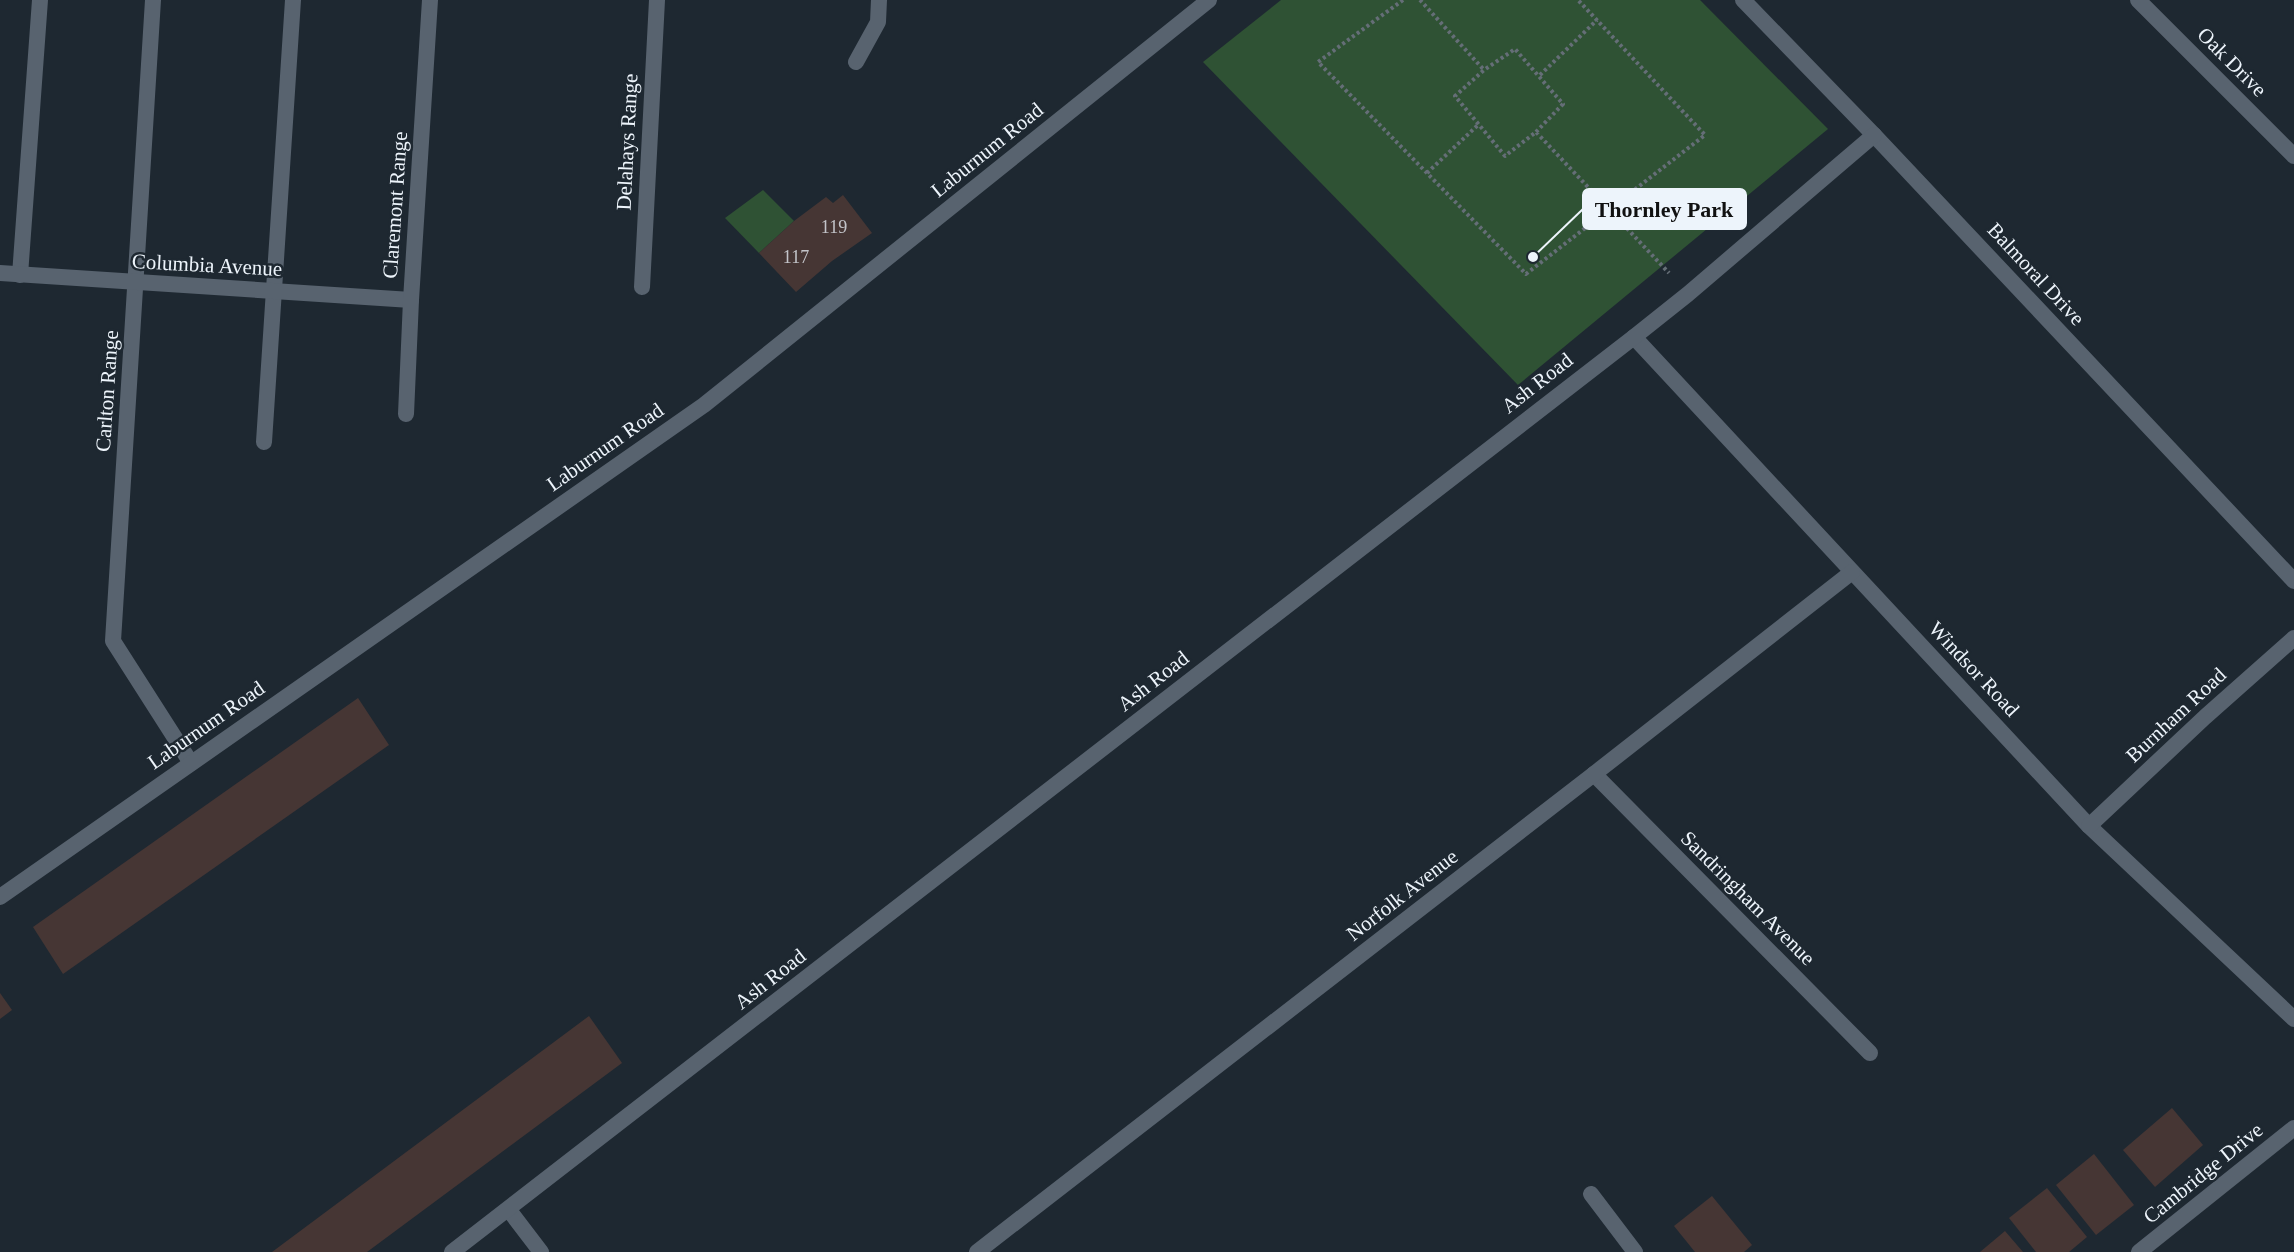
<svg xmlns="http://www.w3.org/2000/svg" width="2294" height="1252" font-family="'Times New Roman',serif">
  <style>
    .green { fill: #2f5234 }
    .building { fill: #463634 }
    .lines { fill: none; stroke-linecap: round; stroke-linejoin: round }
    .path { stroke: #656e77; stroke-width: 4; stroke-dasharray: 3 3; stroke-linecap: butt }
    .service { stroke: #58636f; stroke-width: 16 }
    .minor { stroke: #58636f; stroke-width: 16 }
    .labels { text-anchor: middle; stroke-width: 5; stroke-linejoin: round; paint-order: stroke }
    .number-label { font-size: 18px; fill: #c3c4c9 }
    .street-label { font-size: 21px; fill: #edf4fb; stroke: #1e2831 }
    .leader { fill: none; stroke: #edf4fb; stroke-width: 2 }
    .callout-dot { fill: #edf4fb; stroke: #1e2831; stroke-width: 2 }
    .callout { fill: #edf4fb; stroke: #edf4fb; stroke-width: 2 }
    .callout-label { font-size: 22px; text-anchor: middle; font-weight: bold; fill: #111 }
  </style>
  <rect width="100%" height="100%" fill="#1e2831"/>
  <!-- green -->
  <g class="green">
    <polygon points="1281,0 1700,0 1828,129 1518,385 1203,62"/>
    <polygon points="763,190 794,221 759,253 725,218"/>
  </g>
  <!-- building -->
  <g class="building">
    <polygon points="843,195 872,233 832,261 796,292 759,253 794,221 826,197 833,203"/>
    <polygon points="358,698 389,745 63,974 33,927"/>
    <polygon points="0,993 12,1010 0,1019"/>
    <polygon points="589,1016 622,1063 367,1252 272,1252"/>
    <polygon points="2172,1108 2203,1145 2155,1187 2123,1150"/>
    <polygon points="2094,1154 2134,1205 2096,1235 2056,1185"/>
    <polygon points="2047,1188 2087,1237 2069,1252 2036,1252 2009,1218"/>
    <polygon points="1712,1196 1752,1245 1744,1252 1695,1252 1674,1226"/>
    <polygon points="2005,1231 2023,1252 1980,1252"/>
  </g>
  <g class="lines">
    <!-- path -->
    <g class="path">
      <polyline points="1403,0 1318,62 1526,274 1705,135 1578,0"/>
      <polyline points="1420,0 1484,70"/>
      <polyline points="1540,75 1597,20"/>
      <polyline points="1536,132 1563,104 1515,49 1484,70 1455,96 1505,156 1536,132 1669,273"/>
      <polyline points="1427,173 1479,124"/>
    </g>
    <!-- service -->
    <g class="service">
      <polyline points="856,62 878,22 879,0"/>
      <polyline points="20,275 40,0"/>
      <polyline points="264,442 293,0"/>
    </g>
    <!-- minor -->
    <g class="minor">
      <polyline points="153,0 113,641 191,763"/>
      <polyline points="1743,0 1874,135 2294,581"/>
      <polyline points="2138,0 2294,156"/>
      <polyline points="0,273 411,300"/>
      <polyline points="642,287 657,0"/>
      <polyline points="1634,337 2089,826 2294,1019"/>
      <polyline points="406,414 411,300 430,0"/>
      <polyline points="1594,774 1870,1053"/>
      <polyline points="2089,826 2205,717 2294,638"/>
      <polyline points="0,897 704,405 1209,0"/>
      <polyline points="1591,1194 1635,1252"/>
      <polyline points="509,1210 541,1252"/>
      <polyline points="452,1252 1634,337 1688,294 1874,135"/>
      <polyline points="977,1252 1594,774 1852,572"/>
      <polyline points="2139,1252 2294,1128"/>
    </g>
  </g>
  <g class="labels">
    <!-- number labels -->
    <g class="number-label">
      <text x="834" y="233">119</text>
      <text x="796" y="263">117</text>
    </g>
    <!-- street labels -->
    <g class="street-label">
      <text transform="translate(2232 62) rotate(45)" y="7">Oak Drive</text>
      <text transform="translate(627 142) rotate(-87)" y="7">Delahays Range</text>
      <text transform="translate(987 150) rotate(-39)" y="7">Laburnum Road</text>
      <text transform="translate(395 205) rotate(-86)" y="7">Claremont Range</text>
      <text transform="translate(207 265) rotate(3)" y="7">Columbia Avenue</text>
      <text transform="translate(2036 274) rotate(47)" y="7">Balmoral Drive</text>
      <text transform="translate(1537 383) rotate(-38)" y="7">Ash Road</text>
      <text transform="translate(107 391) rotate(-86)" y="7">Carlton Range</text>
      <text transform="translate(605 447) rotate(-35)" y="7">Laburnum Road</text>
      <text transform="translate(1974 669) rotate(47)" y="7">Windsor Road</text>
      <text transform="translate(1153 681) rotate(-38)" y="7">Ash Road</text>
      <text transform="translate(2176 715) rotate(-43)" y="7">Burnham Road</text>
      <text transform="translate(206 725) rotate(-35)" y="7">Laburnum Road</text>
      <text transform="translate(1402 895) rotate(-38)" y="7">Norfolk Avenue</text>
      <text transform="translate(1748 898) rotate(45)" y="7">Sandringham Avenue</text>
      <text transform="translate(770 979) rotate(-38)" y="7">Ash Road</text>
      <text transform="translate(2203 1173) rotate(-39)" y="7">Cambridge Drive</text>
    </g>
  </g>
  <!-- callouts -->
  <path class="leader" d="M1533 257L1583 209"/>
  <circle class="callout-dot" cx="1533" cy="257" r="6"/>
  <rect class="callout" x="1583" y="189" width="163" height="40" rx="6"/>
  <g class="callout-label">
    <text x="1664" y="217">Thornley Park</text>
  </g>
</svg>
